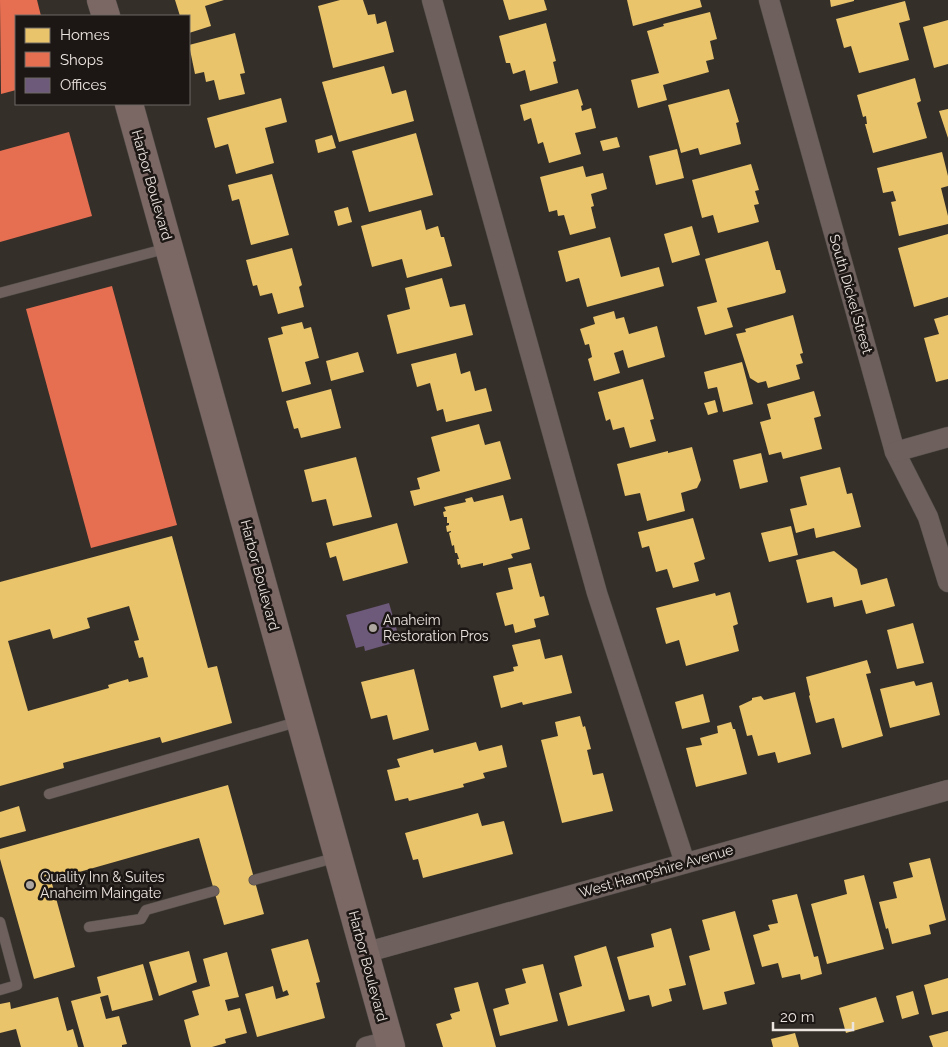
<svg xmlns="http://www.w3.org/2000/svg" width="948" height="1047" font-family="Raleway,sans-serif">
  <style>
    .homes { fill: #e9c46a; fill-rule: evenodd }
    .shops { fill: #e76f51 }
    .offices { fill: #6d597a }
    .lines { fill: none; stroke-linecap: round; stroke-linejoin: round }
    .service-casing { stroke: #514c48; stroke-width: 11 }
    .minor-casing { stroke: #514c48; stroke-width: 21 }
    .primary-casing { stroke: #514c48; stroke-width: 29 }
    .service { stroke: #6d605d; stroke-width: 10 }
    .minor { stroke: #6d605d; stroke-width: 20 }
    .primary { stroke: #7b6865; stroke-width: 28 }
    .poi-dot { fill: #aca5a0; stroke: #1c1714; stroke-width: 2 }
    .labels { text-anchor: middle; stroke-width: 5; stroke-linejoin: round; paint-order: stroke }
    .street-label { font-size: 14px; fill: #ece4df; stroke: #1c1714 }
    .poi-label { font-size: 14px; fill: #ece4df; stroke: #1c1714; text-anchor: start }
  </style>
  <rect width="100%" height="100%" fill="#352f2a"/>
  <!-- homes -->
  <g class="homes">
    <polygon points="175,0 224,0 205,6 211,26 189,33 189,16 180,16"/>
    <polygon points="340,0 363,0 368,15 375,14 377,24 386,21 394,52 333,68 318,6"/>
    <polygon points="503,0 544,0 547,10 509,20"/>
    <polygon points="627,0 700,0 702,7 633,26"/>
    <polygon points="830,0 854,0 854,1 831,7"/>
    <polygon points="905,1 910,20 899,23 909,60 859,73 851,46 844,48 836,19"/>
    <polygon points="710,12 717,39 710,41 714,59 706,61 709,72 663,85 667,100 638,108 631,80 659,73 647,31 664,26 663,24"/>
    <polygon points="948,20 948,64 934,68 923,27"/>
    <polygon points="546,23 556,61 553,62 558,83 530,91 525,70 513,74 510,63 506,63 499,36"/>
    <polygon points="235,33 245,73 240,74 245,94 219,100 214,80 206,82 204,72 195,74 189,45"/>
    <polygon points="384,66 392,94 406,90 414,121 339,142 322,82"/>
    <polygon points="915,78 921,101 917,103 927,138 873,153 865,124 867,124 866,116 863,117 857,95"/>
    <polygon points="578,89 583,105 581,106 582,111 591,108 596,128 575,133 581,154 549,163 543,142 538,144 531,118 524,121 520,105"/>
    <polygon points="729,89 739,122 736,123 741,144 700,155 698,148 681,153 668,105"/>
    <polygon points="281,98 287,122 265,128 274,163 236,174 228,144 215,148 207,118"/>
    <polygon points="948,109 948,138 939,111"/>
    <polygon points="416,133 433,195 369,212 352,151"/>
    <polygon points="332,135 336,148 318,153 315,140"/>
    <polygon points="617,137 620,147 603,151 600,141"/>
    <polygon points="677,149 684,178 656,185 649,156"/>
    <polygon points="942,152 948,176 948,186 941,188 948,216 948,224 899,236 891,202 896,201 893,191 883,193 877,168"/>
    <polygon points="751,164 759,190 755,191 759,204 754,205 759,222 718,233 713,215 702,218 692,180"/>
    <polygon points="583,166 586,177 603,173 607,189 591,194 594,206 591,207 596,228 570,235 564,215 558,216 557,210 549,212 540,177"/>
    <polygon points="272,174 289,235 251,245 239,199 232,201 228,185"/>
    <polygon points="348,207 352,222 338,226 334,211"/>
    <polygon points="421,210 426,230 438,226 441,237 444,237 452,266 407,278 402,259 372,267 361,226"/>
    <polygon points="692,226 700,255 672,263 664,234"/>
    <polygon points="948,234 948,297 914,307 898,248"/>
    <polygon points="610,237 621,277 659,267 664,286 587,307 579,278 566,282 558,251"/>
    <polygon points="768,241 776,270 780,270 786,291 785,293 727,308 733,327 705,335 697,307 717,302 705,259"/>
    <polygon points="292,248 302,285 299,287 304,307 278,314 272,293 260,296 257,285 253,286 246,260"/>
    <polygon points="442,278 450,307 465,304 473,335 397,354 387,315 410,309 405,288"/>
    <polygon points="614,311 616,319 624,317 629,334 657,326 665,357 628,368 623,350 614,353 620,373 594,381 588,359 592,357 589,344 585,345 580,329 595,324 593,317"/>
    <polygon points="793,315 803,353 800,354 803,363 796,365 800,379 768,388 766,381 758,383 750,378 736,334 746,332 745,329"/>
    <polygon points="948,315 948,379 936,382 924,338 939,334 934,319"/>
    <polygon points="302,322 304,329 311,327 319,358 305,362 311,384 282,392 268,338 283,334 281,327"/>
    <polygon points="358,352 364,372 331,381 326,361"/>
    <polygon points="456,353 461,374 470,371 475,391 486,388 492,411 446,422 443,409 437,411 430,383 417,387 411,364"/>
    <polygon points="742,362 753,404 723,412 717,387 708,389 704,372"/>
    <polygon points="643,379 654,419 650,420 656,441 630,448 624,427 613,430 610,419 606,421 598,392"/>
    <polygon points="331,389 341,428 301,438 298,428 294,429 286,401"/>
    <polygon points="814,391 821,416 814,418 822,449 783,459 781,452 769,455 760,422 771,419 767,404"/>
    <polygon points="715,400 718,412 708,415 704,403"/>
    <polygon points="479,424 485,445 500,441 511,479 414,506 410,491 420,489 417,478 440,471 431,437"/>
    <polygon points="692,447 701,480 697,488 681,493 685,511 647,521 640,493 625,496 617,464 668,451 668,453"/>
    <polygon points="761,453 768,482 740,489 733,460"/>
    <polygon points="356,457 372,517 333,526 326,499 312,502 304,470"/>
    <polygon points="840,467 847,494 852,493 861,527 816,538 814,528 796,533 790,509 807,505 800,477"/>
    <polygon points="503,495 510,521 522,518 530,549 511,554 513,558 483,566 483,563 461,568 460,564 458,565 457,559 459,559 457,553 455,553 454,545 452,546 449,533 451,532 451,531 447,532 446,526 449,525 449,523 447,523 447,517 444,517 443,512 446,511 444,507 466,502 465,499 472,497 474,502"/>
    <polygon points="693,518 705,559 694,563 699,581 673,588 667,569 656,572 649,546 642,548 638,532"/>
    <polygon points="397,523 408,563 343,581 336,556 330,558 326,543"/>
    <polygon points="791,526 798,555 769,562 761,533"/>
    <path d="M 172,536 L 208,668 L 217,666 L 232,723 L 162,743 L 160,737 L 63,763 L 64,768 L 0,786 L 0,582 ZM 129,606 L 139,640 L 134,641 L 139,658 L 143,657 L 148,677 L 129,682 L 128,679 L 108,685 L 109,688 L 28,711 L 8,641 L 50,629 L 53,639 L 90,628 L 87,618 Z"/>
    <polygon points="834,551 857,569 861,585 887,578 895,606 866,614 862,600 834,607 832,597 807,603 796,560"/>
    <polygon points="531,563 540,597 544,596 549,615 534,619 536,627 515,633 513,624 505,626 496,593 513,589 508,568"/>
    <polygon points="730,592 738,624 733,626 739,651 686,666 679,640 666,644 656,608 715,593 716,596"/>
    <polygon points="913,623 924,663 897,669 887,630"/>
    <polygon points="540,639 545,659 562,655 572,693 523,705 522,702 501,708 493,676 514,671 513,667 518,666 512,645"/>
    <polygon points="867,660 871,673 866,674 883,736 842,748 834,718 816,723 809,696 810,695 806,677"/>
    <polygon points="414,669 429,730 393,740 387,715 371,719 361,682"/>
    <polygon points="914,681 916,686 932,682 940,715 890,728 880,689"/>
    <polygon points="795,692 811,754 778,763 775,752 758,756 752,735 747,736 739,706 752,700 752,698 761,696 764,700"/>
    <polygon points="703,694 710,722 682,729 675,702"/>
    <polygon points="580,716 583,727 585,726 591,749 587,750 593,775 603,773 613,811 562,823 541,740 558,736 555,722"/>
    <polygon points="731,722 733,729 735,729 747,774 696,787 686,748 702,745 700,738 718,733 717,726"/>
    <polygon points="476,742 479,751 502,745 507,767 483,773 485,778 463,784 464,787 409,801 408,798 395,801 387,770 400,767 397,759 433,749 434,753"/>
    <polygon points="228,785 264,914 224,925 199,838 51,880 75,967 34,979 0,859 0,849"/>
    <polygon points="19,806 26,831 0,838 0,812"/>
    <polygon points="478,813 482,826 504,821 513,854 423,878 418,859 413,860 405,833"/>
    <polygon points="930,858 946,920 929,925 931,934 892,944 888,928 886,929 879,902 897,898 893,882 913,877 909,863"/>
    <polygon points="864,875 884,949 827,964 811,904 847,894 844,880"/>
    <polygon points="797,894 814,957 818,956 822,974 801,980 800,974 782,978 778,963 762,967 753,935 770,930 768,925 778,923 772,900"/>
    <polygon points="735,911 755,984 724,992 727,1004 703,1010 689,956 710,950 702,920"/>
    <polygon points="671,928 686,985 669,989 672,1001 652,1007 649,995 629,1000 617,957 654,947 651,934"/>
    <polygon points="308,939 320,982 316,983 325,1018 257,1037 245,994 273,986 276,999 289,995 287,990 283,992 271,949"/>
    <polygon points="606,946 625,1011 568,1026 559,993 582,986 574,956"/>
    <polygon points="189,951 197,982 159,996 149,962"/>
    <polygon points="227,952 239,997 225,1000 228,1011 240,1008 247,1033 225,1039 226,1043 212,1047 191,1047 184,1020 199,1015 192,991 210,986 203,959"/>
    <polygon points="143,964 153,1000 112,1011 108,995 100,997 106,1019 119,1016 127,1044 122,1045 122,1047 84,1047 71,1001 101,993 97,977"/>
    <polygon points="543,964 558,1021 500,1036 493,1009 509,1004 505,989 526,983 522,969"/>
    <polygon points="948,978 948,1011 932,1015 924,985"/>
    <polygon points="478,982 496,1047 443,1047 436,1024 452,1019 450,1014 460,1011 454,988"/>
    <polygon points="913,991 919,1014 902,1019 896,996"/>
    <polygon points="58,997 67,1031 73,1029 78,1047 21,1047 16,1029 0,1033 0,1004 10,1002 11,1009"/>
    <polygon points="876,997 884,1022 846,1033 839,1008"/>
    <polygon points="948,1031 948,1047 933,1047 929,1036"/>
    <polygon points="795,1033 799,1047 773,1047 771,1039"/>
  </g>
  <!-- shops -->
  <g class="shops">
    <polygon points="0,0 37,0 41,16 16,16 16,90 1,94"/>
    <polygon points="69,132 92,216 0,242 0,151"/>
    <polygon points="112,286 177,525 91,548 26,309"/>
  </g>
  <!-- offices -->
  <polygon class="offices" points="389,603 400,641 365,651 364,646 356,648 346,615"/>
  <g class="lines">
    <defs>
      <g id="service">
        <polyline points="0,293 168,248"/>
        <polyline points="49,794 300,721"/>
        <polyline points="254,880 338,857"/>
        <polyline points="0,922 17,985 0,990"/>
        <polyline points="89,927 141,919 146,910 214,891"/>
      </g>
      <g id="minor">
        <polyline points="432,0 597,593 685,863"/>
        <polyline points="769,0 895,452 928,517 948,582"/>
        <polyline points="895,452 948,437"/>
        <polyline points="364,953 948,790"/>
        <polyline points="366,1047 389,1041"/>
      </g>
      <g id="primary">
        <polyline points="101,0 106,16"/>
        <polyline points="129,104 391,1047"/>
      </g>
    </defs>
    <!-- service casing -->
    <use href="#service" class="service-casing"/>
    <!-- minor casing -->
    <use href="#minor" class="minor-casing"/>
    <!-- primary casing -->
    <use href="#primary" class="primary-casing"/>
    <!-- service -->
    <use href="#service" class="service"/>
    <!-- minor -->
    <use href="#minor" class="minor"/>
    <!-- primary -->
    <use href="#primary" class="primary"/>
  </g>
  <!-- markers -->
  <g class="poi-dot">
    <circle cx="373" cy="628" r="5"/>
    <circle cx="30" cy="885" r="5"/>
  </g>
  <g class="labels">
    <!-- street labels -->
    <g class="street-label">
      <text transform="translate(152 185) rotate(74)" y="5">Harbor Boulevard</text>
      <text transform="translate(851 294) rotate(74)" y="5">South Dickel Street</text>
      <text transform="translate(260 575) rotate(75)" y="5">Harbor Boulevard</text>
      <text transform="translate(656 871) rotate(-16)" y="5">West Hampshire Avenue</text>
      <text transform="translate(368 966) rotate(75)" y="5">Harbor Boulevard</text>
    </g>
    <!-- poi labels -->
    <g class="poi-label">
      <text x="383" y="625">Anaheim<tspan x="383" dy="16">Restoration Pros</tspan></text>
      <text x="40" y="882">Quality Inn &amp; Suites<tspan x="40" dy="16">Anaheim Maingate</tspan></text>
    </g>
  </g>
  <!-- legend -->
  <rect x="15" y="15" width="175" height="90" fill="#1c1714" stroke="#6f6965"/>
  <rect x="25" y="28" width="25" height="15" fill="#e9c46a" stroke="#6f6965"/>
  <text x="60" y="40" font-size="15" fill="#ece4df">Homes</text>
  <rect x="25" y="52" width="25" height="15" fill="#e76f51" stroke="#6f6965"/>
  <text x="60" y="65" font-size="15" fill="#ece4df">Shops</text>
  <rect x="25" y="78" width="25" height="15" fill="#6d597a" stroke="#6f6965"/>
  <text x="60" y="90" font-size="15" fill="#ece4df">Offices</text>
  <!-- scale -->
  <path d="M773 1022v8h80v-8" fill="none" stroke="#ece4df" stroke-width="2.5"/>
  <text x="780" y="1022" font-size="15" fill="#ece4df" stroke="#1c1714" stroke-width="4" paint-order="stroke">20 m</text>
</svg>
